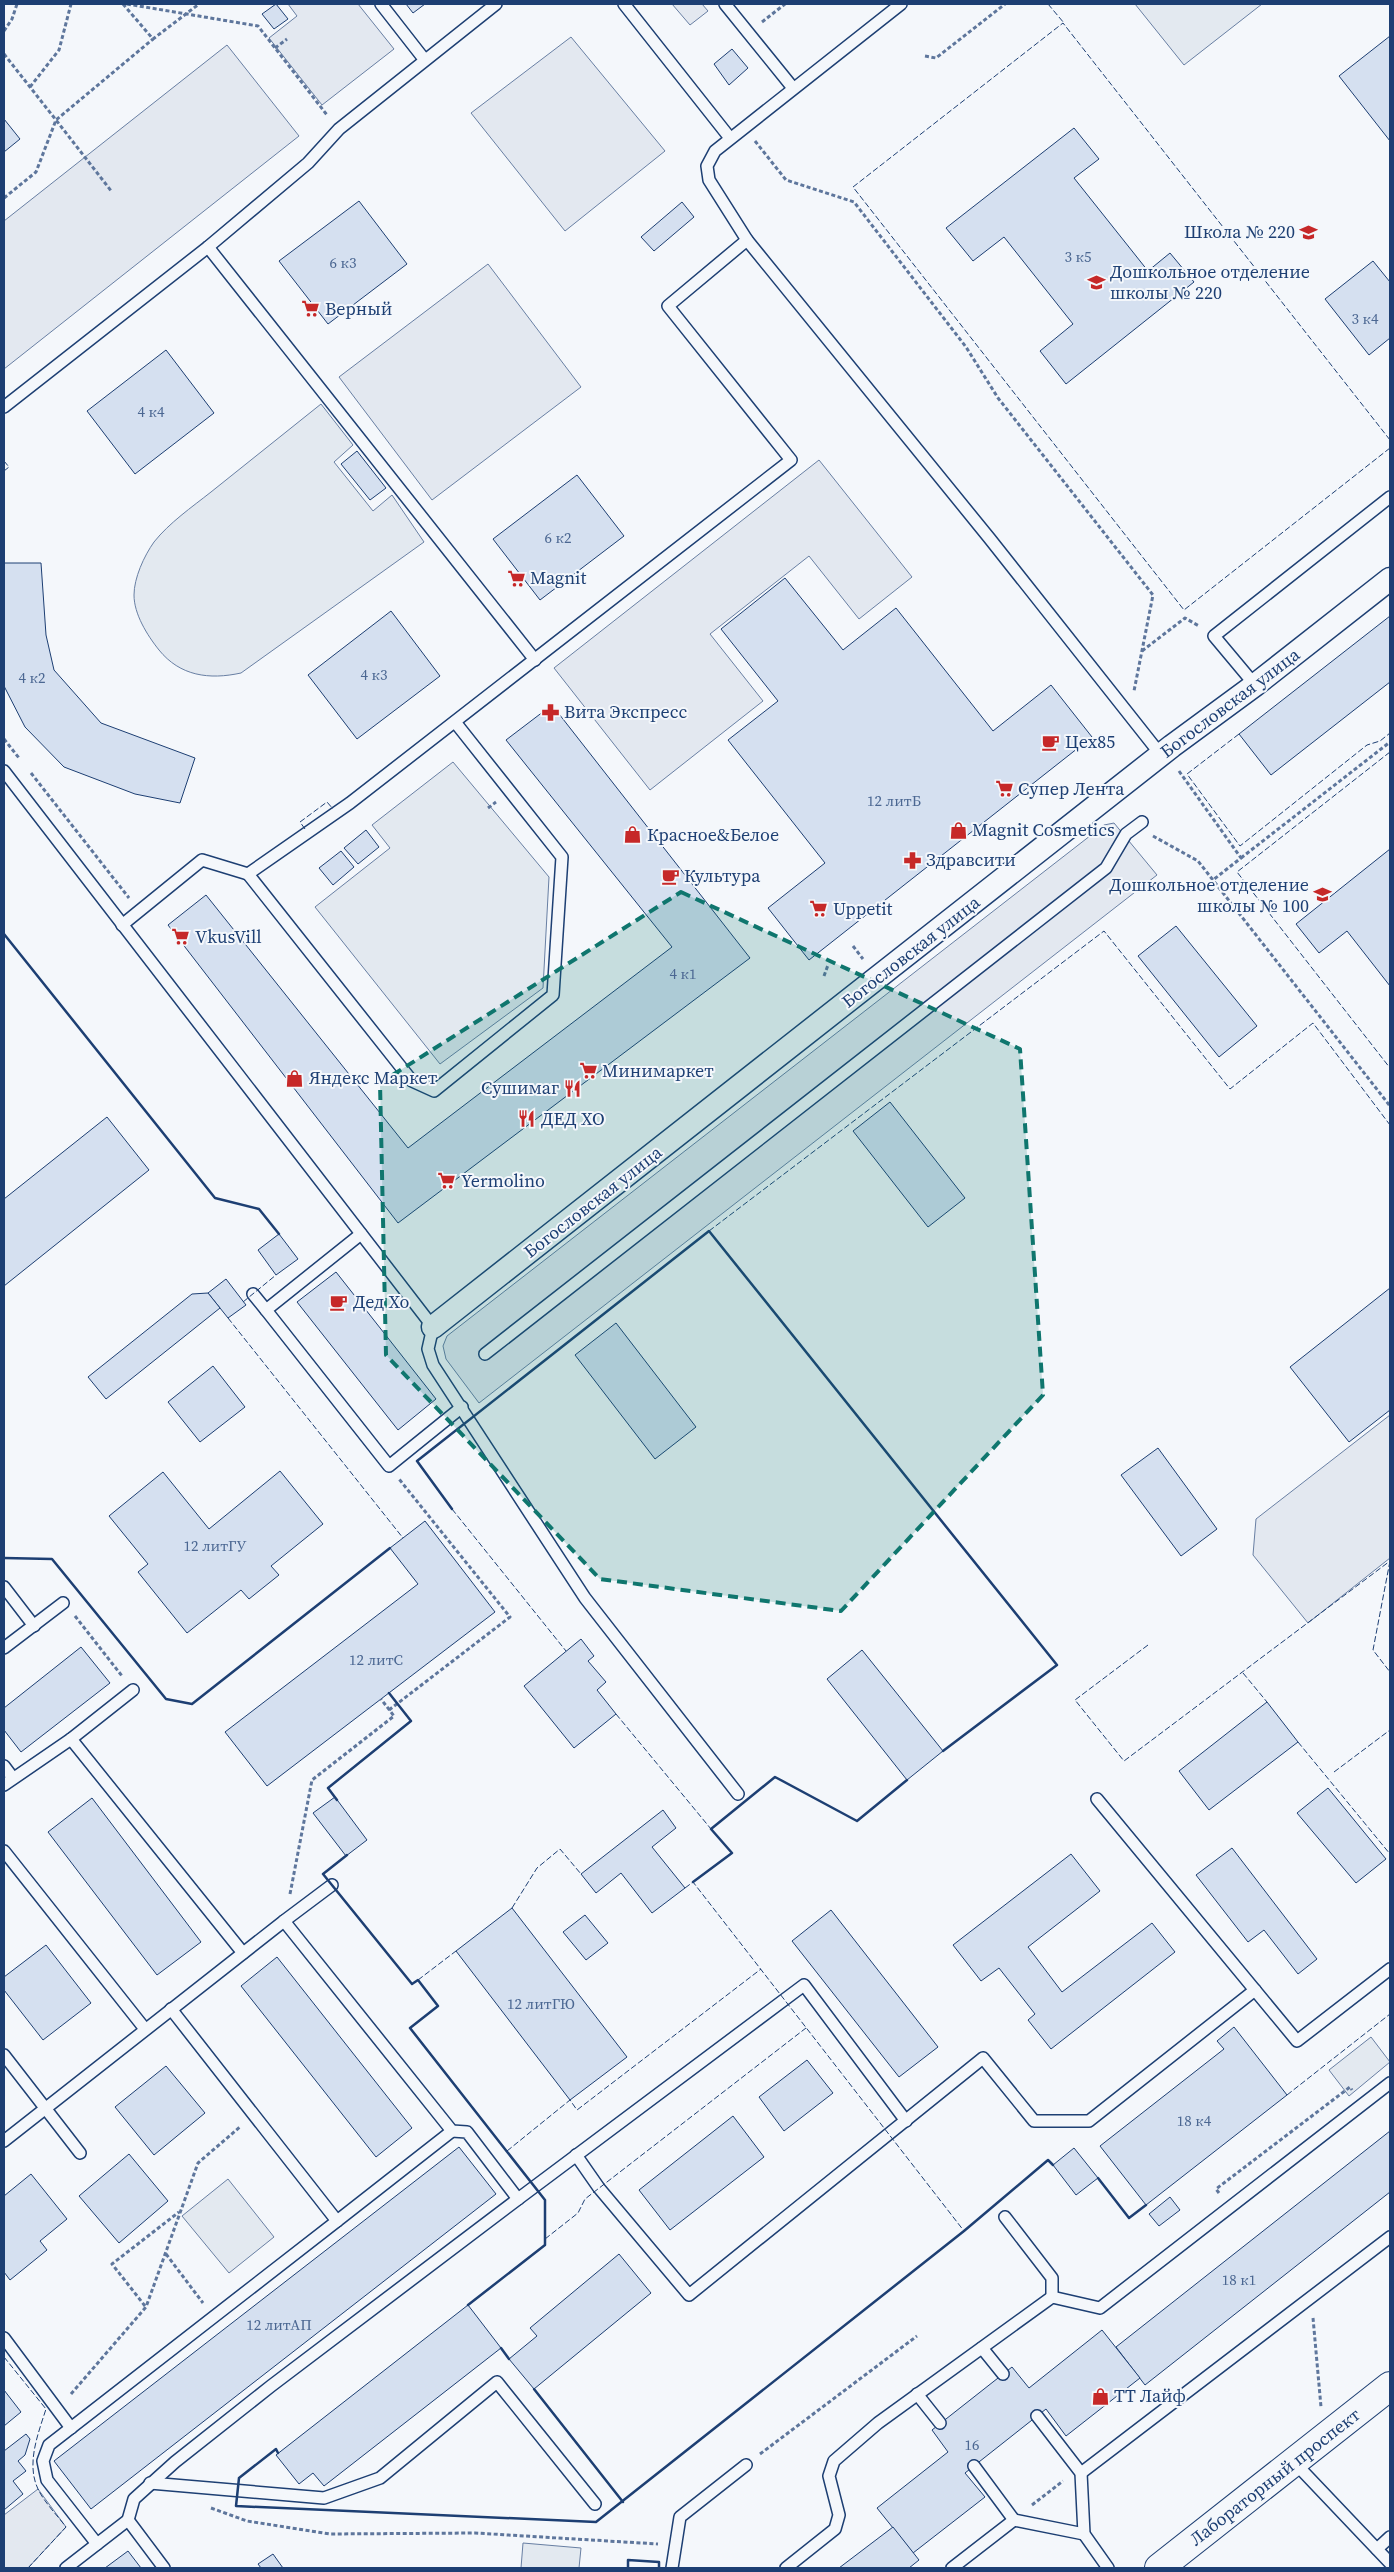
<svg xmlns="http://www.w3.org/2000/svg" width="1394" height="2572" font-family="'Source Serif 4',serif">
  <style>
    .green { fill: #e3e9f0; stroke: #687fa3 }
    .parking { fill: #e3e8f0; stroke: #687fa3 }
    .building { fill: #d5e0f0; stroke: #1d3f73 }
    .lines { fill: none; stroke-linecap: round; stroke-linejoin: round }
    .service-casing { stroke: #1d3f73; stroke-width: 14 }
    .minor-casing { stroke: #1d3f73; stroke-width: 25 }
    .tertiary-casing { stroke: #1d3f73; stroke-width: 30 }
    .path { stroke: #5e769c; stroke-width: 3; stroke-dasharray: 4 2.5; stroke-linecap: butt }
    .service { stroke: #f4f7fb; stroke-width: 11 }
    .minor { stroke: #f4f7fb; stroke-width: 22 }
    .tertiary { stroke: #f4f7fb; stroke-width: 28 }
    .fence { stroke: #1d3f73; stroke-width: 1; stroke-dasharray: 6 2.5; stroke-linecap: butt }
    .wall { stroke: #1d3f73; stroke-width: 2.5 }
    .marked { fill: #0f766e; fill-opacity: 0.2; stroke: #0f766e; stroke-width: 4; stroke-dasharray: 10 6; stroke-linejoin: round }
    .labels { text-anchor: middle; stroke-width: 4; stroke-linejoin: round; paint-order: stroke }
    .number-label { font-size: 15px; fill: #4b6792 }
    .poi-label { font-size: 18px; fill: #1d3f73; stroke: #f4f7fb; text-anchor: start }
    .street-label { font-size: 18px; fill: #1d3f73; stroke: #f4f7fb }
  </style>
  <rect width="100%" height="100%" fill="#f4f7fb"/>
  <!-- green -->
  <g class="green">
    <polygon points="1135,4 1262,4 1184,65"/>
    <path d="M 321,404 L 353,445 L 334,462 L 373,511 L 392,495 L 424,542 L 241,673 C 209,680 180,676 159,650 C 147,635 134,614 134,595 C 134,578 144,556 154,542 C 169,523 192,507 211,492 C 248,463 284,433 321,404 Z"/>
    <polygon points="453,762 549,877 543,988 440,1064 315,907 390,848 372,825"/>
    <polygon points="1371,2037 1390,2062 1349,2096 1329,2070"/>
    <polygon points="228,2179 274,2237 229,2273 182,2216"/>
    <polygon points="523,2543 581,2548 579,2568 521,2568"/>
  </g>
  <!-- parking -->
  <g class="parking">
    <polygon points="288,4 358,4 394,49 322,105 269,38 297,16"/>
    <polygon points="672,4 702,4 708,11 690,25"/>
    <polygon points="571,37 665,151 565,231 471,113"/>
    <polygon points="227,45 299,136 4,369 4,221"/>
    <polygon points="488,264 581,387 432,500 339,377"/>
    <polygon points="819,460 912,577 859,619 809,556 710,634 763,701 650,790 554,668"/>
    <polygon points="1114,823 1157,875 479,1403 446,1359 443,1346 447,1336 1104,825"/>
    <polygon points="1390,1415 1390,1558 1308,1623 1253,1555 1256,1519"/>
    <polygon points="38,2489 66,2527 28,2568 4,2568 4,2515"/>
  </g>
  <!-- building -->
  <g class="building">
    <polygon points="276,4 288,19 274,29 262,14"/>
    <polygon points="406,4 425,4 413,13"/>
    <polygon points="1390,36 1390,141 1339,76"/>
    <polygon points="732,49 748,68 729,85 714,64"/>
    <polygon points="4,119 20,139 4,152"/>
    <polygon points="1074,128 1099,159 1074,178 1148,271 1170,253 1194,282 1066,384 1040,351 1073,324 1004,237 973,261 946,228"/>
    <polygon points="359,201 407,264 328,324 279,261"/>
    <polygon points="682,202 694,217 654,251 641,237"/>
    <polygon points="1373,261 1390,282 1390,338 1369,355 1325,299"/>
    <polygon points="166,350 214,413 135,474 87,411"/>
    <polygon points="357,451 386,488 370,500 341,464"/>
    <polygon points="577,475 624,536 540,600 493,539"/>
    <polygon points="4,563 41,563 46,635 54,670 101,723 195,758 180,803 135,794 64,767 25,727 4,686"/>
    <polygon points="785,578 843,650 896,608 993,731 1051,685 1092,737 809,960 768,908 825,863 728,740 778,701 721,629"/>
    <polygon points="391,611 440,676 357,739 308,675"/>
    <polygon points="1390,616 1390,682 1271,775 1239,734"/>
    <polygon points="552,705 750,958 398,1223 168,925 206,895 408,1148 672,947 506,740"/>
    <polygon points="366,830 379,847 358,864 344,848"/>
    <polygon points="1390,849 1390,986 1347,931 1319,953 1296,924"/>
    <polygon points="341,851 354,867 333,885 319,868"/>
    <polygon points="1176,926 1257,1026 1219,1057 1138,956"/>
    <polygon points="890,1102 965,1198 928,1227 853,1131"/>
    <polygon points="107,1117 149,1170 4,1286 4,1199"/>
    <polygon points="279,1234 298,1259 276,1275 258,1250"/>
    <polygon points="336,1272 436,1399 398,1430 297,1302"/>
    <polygon points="226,1279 246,1305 228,1318 208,1293"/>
    <polygon points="1390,1288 1390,1410 1349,1442 1290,1367"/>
    <polygon points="208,1293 220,1308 106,1399 88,1377 192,1294"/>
    <polygon points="616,1323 696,1427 655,1459 575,1355"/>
    <polygon points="213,1366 245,1407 200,1442 168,1402"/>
    <polygon points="1158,1448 1217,1529 1181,1556 1121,1475"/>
    <polygon points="280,1471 323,1524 271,1566 279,1575 249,1599 241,1590 187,1633 138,1572 148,1564 109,1516 163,1472 209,1529"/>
    <polygon points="425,1521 495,1612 267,1786 225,1732 418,1584 390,1548"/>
    <polygon points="581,1639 594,1656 588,1661 606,1682 597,1690 616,1714 574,1748 524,1686"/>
    <polygon points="81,1647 110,1683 21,1752 4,1730 4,1708"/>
    <polygon points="862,1650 943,1751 907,1780 827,1679"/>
    <polygon points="1267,1702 1298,1742 1209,1810 1179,1771"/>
    <polygon points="1328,1788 1386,1859 1356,1883 1297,1813"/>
    <polygon points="335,1797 367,1840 346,1856 313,1813"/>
    <polygon points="92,1798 201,1942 157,1975 48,1832"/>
    <polygon points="663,1810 676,1828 652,1847 685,1888 652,1913 621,1873 596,1893 581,1874"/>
    <polygon points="1232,1848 1317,1959 1298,1974 1264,1930 1248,1942 1196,1875"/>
    <polygon points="1071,1854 1100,1891 1028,1947 1062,1992 1152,1923 1175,1952 1051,2049 1028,2020 1035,2014 999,1968 981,1981 953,1945"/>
    <polygon points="512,1908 627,2057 570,2100 456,1951"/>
    <polygon points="831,1910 938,2047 899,2077 792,1941"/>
    <polygon points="585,1915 608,1943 586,1960 563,1932"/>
    <polygon points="46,1945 91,2003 43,2040 4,1990 4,1977"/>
    <polygon points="277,1957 412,2128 376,2157 241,1986"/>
    <polygon points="1234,2027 1287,2095 1146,2205 1100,2146 1224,2049 1217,2041"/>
    <polygon points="807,2060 833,2093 784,2131 759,2097"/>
    <polygon points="166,2066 205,2113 154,2155 115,2107"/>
    <polygon points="733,2116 764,2157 670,2230 639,2190"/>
    <polygon points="1390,2131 1390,2192 1145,2385 1116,2347"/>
    <polygon points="459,2147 496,2194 91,2509 54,2461"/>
    <polygon points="1074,2148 1098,2178 1076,2195 1053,2165"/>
    <polygon points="129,2154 168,2201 119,2243 79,2196"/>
    <polygon points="31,2174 67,2219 40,2241 47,2250 10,2280 4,2272 4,2196"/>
    <polygon points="1170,2197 1180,2210 1159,2226 1149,2214"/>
    <polygon points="619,2254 651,2293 534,2389 509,2359 537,2336 530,2328"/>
    <polygon points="468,2305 501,2348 324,2486 313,2473 299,2484 276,2455"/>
    <polygon points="1102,2330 1140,2378 1066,2436 1046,2409 965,2473 985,2497 913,2553 877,2508 948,2452 932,2430 1012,2367 1029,2388"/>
    <polygon points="4,2390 21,2412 4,2426"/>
    <polygon points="26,2434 30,2439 25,2455 18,2461 26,2471 13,2481 23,2494 4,2510 4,2451"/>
    <polygon points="893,2527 919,2560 909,2568 839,2568"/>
    <polygon points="128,2551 141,2568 105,2568"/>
    <polygon points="273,2554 283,2568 261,2568 258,2564"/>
  </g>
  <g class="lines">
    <defs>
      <g id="service">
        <polyline points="381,4 424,59"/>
        <polyline points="624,4 730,138"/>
        <polyline points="725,4 793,88"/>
        <polyline points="901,4 715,151 707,166 709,180 747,240 990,539 1161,755"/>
        <polyline points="208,247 535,660"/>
        <polyline points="4,407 208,247 308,163 339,129 496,4"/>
        <polyline points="1255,685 1214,636 1390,497"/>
        <polyline points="4,771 433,1327 428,1349 433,1365 585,1598 738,1794"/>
        <polyline points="248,874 412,1081 434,1091 553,995 562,857 455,722"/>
        <polyline points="122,925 202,860 248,874 350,803 791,460 668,306 747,240"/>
        <polyline points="361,1234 266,1310 389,1466 462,1407"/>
        <polyline points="253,1294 266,1310"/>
        <polyline points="485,1354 1106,868 1126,834 1142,822"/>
        <polyline points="4,1587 34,1626"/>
        <polyline points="4,1648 63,1603"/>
        <polyline points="71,1739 243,1953"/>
        <polyline points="4,1766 13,1778"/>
        <polyline points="4,1785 71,1739 133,1690"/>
        <polyline points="1097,1799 1297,2041 1390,1969"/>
        <polyline points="4,1851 145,2029"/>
        <polyline points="284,1921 332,1885"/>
        <polyline points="4,2055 80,2153"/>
        <polyline points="4,2141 284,1921 452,2131 467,2132 518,2199 271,2386 175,2462 134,2499 128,2520 66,2568"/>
        <polyline points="576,2155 599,2188 689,2295 983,2058 1034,2121 1089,2121 1255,1990"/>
        <polyline points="518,2199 804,1985 906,2121"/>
        <polyline points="1005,2217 1052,2278 1052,2297"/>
        <polyline points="337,2221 452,2131"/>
        <polyline points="4,2338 71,2428"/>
        <polyline points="982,2348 1003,2374"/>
        <polyline points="917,2394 940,2423"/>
        <polyline points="1037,2416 1081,2473 1084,2534 1108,2568"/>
        <polyline points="1294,2462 1390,2563"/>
        <polyline points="974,2466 1014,2520 1084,2534"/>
        <polyline points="1081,2473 1390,2237"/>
        <polyline points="150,2483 324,2498 380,2478 497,2382 595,2504"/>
        <polyline points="128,2520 164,2568"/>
        <polyline points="97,2544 47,2480 43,2461 49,2445 337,2221 171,2009"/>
        <polyline points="1377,2549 1390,2537"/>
        <polyline points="672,2568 680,2517 746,2465"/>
        <polyline points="786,2568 835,2529 839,2515 829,2476 834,2461 878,2423 1052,2297 1100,2308 1390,2083"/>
        <polyline points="952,2568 1014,2520"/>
      </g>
      <polyline id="minor" points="433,1327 1172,746 1255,685 1390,579"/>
      <polyline id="tertiary" points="1159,2568 1390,2386"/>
    </defs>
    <!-- service casing -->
    <use href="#service" class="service-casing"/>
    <!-- minor casing -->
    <use href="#minor" class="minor-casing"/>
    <!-- tertiary casing -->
    <use href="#tertiary" class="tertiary-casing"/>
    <!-- path -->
    <g class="path">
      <polyline points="123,4 153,39 199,4"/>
      <polyline points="127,4 258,26 327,115"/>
      <polyline points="762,22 785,4"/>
      <polyline points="4,31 12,19 17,4"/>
      <polyline points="275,48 287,39"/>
      <polyline points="4,54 56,120 153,39"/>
      <polyline points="925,56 936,58 1005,4"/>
      <polyline points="30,87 59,50 71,4"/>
      <polyline points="755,141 786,180 854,202 966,347 998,398 1153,595 1134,691"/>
      <polyline points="4,198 36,172 56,120 112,192"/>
      <polyline points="1142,651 1185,618 1199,626"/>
      <polyline points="4,739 19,758"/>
      <polyline points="1179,771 1241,858 1213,880"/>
      <polyline points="31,773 129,898"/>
      <polyline points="488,808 496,802"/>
      <polyline points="1153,836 1198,861 1390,1106"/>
      <polyline points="1241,858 1390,742"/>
      <polyline points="853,946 863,959"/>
      <polyline points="824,976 828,965"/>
      <polyline points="75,1616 122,1676"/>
      <polyline points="389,1710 510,1617 399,1479"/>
      <polyline points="290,1894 312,1780 394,1716 381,1699"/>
      <polyline points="1219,2193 1216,2189 1350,2087 1352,2090"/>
      <polyline points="166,2254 203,2303"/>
      <polyline points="145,2306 112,2264 179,2212"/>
      <polyline points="1313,2318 1321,2407"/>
      <polyline points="71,2394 146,2307 198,2163 241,2126"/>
      <polyline points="760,2454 917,2336"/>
      <polyline points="1032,2505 1063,2481"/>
      <polyline points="211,2508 247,2521 330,2534 475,2533 658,2544"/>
    </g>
    <!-- service -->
    <use href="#service" class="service"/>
    <!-- minor -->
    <use href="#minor" class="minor"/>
    <!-- tertiary -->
    <use href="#tertiary" class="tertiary"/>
    <!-- fence -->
    <g class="fence">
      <polyline points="1048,4 1064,23"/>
      <polyline points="1390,440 1063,23 853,187 1184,610 1390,448"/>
      <polyline points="4,461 9,467 4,471"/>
      <polyline points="1239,734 1187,774 1240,846 1367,745 1380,741 1390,733"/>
      <polyline points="1390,752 1237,872 1390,1068"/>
      <polyline points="305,829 300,822 327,802 333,809"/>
      <polyline points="709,1231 1104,931 1230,1089 1313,1023 1390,1125"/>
      <polyline points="243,1302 276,1275"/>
      <polyline points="228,1318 403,1538"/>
      <polyline points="452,1509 566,1651"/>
      <polyline points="1390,1561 1373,1650 1390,1672"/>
      <polyline points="1148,1645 1075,1700 1124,1761 1390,1561"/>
      <polyline points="1243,1673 1267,1702"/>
      <polyline points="616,1714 711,1829"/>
      <polyline points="1298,1742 1390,1854"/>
      <polyline points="1334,1772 1390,1730"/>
      <polyline points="685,1888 693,1882 964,2231"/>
      <polyline points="512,1908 537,1868 560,1849 581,1874"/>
      <polyline points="418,1980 456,1951"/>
      <polyline points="1287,2095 1390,2014"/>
      <polyline points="507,2151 570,2100 577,2110 761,1969"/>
      <polyline points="545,2239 578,2213 585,2199 806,2028"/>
      <path d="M 4,2357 L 46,2409 C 38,2434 26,2464 38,2489 C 44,2502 57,2515 66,2527 L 28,2568"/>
    </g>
    <!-- wall -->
    <g class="wall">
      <polyline points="4,934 215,1198 259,1209 279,1234"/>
      <polyline points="452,1509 417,1461 709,1231 1057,1665 943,1751"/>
      <polyline points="4,1558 52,1559 166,1699 192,1704 390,1548"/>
      <polyline points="337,1800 328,1788 411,1721 389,1693"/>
      <polyline points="347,1855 323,1874 412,1984 418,1980 438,2006 410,2028 545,2200 545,2245 468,2305"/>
      <polyline points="693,1882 732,1853 711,1829 775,1777 857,1821 907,1780"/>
      <polyline points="1098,2178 1129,2218 1146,2205"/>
      <polyline points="501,2348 509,2359"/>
      <polyline points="534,2389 623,2502"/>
      <polyline points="278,2453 276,2449 239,2478 236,2506 596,2522 964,2231 1048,2160 1053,2165"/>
      <polyline points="628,2568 628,2560 659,2562 659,2568"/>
    </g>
  </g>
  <!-- marked area -->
  <path class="marked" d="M 681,892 L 1020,1049 L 1043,1395 L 841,1611 L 600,1579 L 386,1355 L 380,1083 Z"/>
  <!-- icons -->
  <defs>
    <symbol id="school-bare" viewBox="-9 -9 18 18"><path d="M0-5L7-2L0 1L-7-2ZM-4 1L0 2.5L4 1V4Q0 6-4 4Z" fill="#c62828" stroke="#f4f7fb" stroke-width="2.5" paint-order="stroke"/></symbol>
    <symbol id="supermarket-bare" viewBox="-9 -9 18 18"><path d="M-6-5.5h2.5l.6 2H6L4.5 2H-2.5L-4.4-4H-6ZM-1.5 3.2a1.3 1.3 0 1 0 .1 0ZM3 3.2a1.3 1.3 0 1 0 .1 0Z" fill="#c62828" stroke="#f4f7fb" stroke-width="2.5" paint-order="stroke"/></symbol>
    <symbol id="pharmacy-bare" viewBox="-9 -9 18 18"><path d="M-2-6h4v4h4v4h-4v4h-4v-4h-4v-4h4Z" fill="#c62828" stroke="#f4f7fb" stroke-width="2.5" paint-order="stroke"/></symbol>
    <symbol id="cafe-bare" viewBox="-9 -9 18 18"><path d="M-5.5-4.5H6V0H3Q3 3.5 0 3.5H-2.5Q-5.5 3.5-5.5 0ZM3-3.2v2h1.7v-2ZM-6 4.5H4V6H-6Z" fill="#c62828" stroke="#f4f7fb" stroke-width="2.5" paint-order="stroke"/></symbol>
    <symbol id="shop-bare" viewBox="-9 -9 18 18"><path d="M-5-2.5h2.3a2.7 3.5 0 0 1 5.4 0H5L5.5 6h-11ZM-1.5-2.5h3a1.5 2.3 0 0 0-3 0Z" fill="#c62828" stroke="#f4f7fb" stroke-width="2.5" paint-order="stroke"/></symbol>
    <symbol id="restaurant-bare" viewBox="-9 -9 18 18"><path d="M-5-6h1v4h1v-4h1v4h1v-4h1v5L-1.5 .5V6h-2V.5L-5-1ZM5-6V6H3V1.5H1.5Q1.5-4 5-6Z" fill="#c62828" stroke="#f4f7fb" stroke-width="2.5" paint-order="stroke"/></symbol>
  </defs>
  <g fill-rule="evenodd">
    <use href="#school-bare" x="1296" y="220" width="25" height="25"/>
    <use href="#school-bare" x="1084" y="270" width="25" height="25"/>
    <use href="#supermarket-bare" x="298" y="296" width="25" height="25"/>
    <use href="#supermarket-bare" x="504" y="566" width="25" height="25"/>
    <use href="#pharmacy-bare" x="538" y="700" width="25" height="25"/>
    <use href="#cafe-bare" x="1038" y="730" width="25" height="25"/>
    <use href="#supermarket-bare" x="992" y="776" width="25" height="25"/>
    <use href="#shop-bare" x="946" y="818" width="25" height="25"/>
    <use href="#shop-bare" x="620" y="822" width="25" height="25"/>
    <use href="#pharmacy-bare" x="900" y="848" width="25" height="25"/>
    <use href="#cafe-bare" x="658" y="864" width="25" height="25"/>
    <use href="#school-bare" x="1310" y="882" width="25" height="25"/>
    <use href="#supermarket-bare" x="806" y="896" width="25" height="25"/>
    <use href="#supermarket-bare" x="168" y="924" width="25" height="25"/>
    <use href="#supermarket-bare" x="576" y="1058" width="25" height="25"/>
    <use href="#shop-bare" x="282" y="1066" width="25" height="25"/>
    <use href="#restaurant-bare" x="560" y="1076" width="25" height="25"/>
    <use href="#restaurant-bare" x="514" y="1106" width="25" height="25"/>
    <use href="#supermarket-bare" x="434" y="1168" width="25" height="25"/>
    <use href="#cafe-bare" x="326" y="1290" width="25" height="25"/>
    <use href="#shop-bare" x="1088" y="2384" width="25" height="25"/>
  </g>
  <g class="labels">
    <!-- number labels -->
    <g class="number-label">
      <text x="1078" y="262">3 к5</text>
      <text x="343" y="268">6 к3</text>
      <text x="1365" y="324">3 к4</text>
      <text x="151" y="417">4 к4</text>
      <text x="558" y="543">6 к2</text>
      <text x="374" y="680">4 к3</text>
      <text x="32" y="683">4 к2</text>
      <text x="894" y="806">12 литБ</text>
      <text x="683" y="979">4 к1</text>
      <text x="215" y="1551">12 литГУ</text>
      <text x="376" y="1665">12 литС</text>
      <text x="541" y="2009">12 литГЮ</text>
      <text x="1194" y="2126">18 к4</text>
      <text x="1239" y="2285">18 к1</text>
      <text x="279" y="2330">12 литАП</text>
      <text x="972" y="2450">16</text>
    </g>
    <!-- poi labels -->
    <g class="poi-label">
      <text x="1295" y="238" text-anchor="end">Школа № 220</text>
      <text x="1110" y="278">Дошкольное отделение<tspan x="1110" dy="21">школы № 220</tspan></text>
      <text x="325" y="315">Верный</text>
      <text x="530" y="584">Magnit</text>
      <text x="564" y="718">Вита Экспресс</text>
      <text x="1065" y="748">Цех85</text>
      <text x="1018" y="795">Супер Лента</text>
      <text x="972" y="836">Magnit Cosmetics</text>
      <text x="647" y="841">Красное&amp;Белое</text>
      <text x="926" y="866">Здравсити</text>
      <text x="684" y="882">Культура</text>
      <text x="1309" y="891" text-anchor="end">Дошкольное отделение<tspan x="1309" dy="21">школы № 100</tspan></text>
      <text x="833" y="915">Uppetit</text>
      <text x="195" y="943">VkusVill</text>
      <text x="602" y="1077">Минимаркет</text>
      <text x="309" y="1084">Яндекс Маркет</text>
      <text x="559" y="1094" text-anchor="end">Сушимаг</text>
      <text x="541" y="1125">ДЕД ХО</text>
      <text x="461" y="1187">Yermolino</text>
      <text x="353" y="1308">Дед Хо</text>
      <text x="1114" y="2402">ТТ Лайф</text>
    </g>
    <!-- street labels -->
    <g class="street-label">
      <text transform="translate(1230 703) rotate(-37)" y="6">Богословская улица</text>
      <text transform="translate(911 952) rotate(-38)" y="6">Богословская улица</text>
      <text transform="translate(593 1202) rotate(-38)" y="6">Богословская улица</text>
      <text transform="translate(1275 2477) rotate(-38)" y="6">Лабораторный проспект</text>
    </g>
  </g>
  <!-- border -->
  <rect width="1394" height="2572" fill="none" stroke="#1d3f73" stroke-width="10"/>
</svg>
